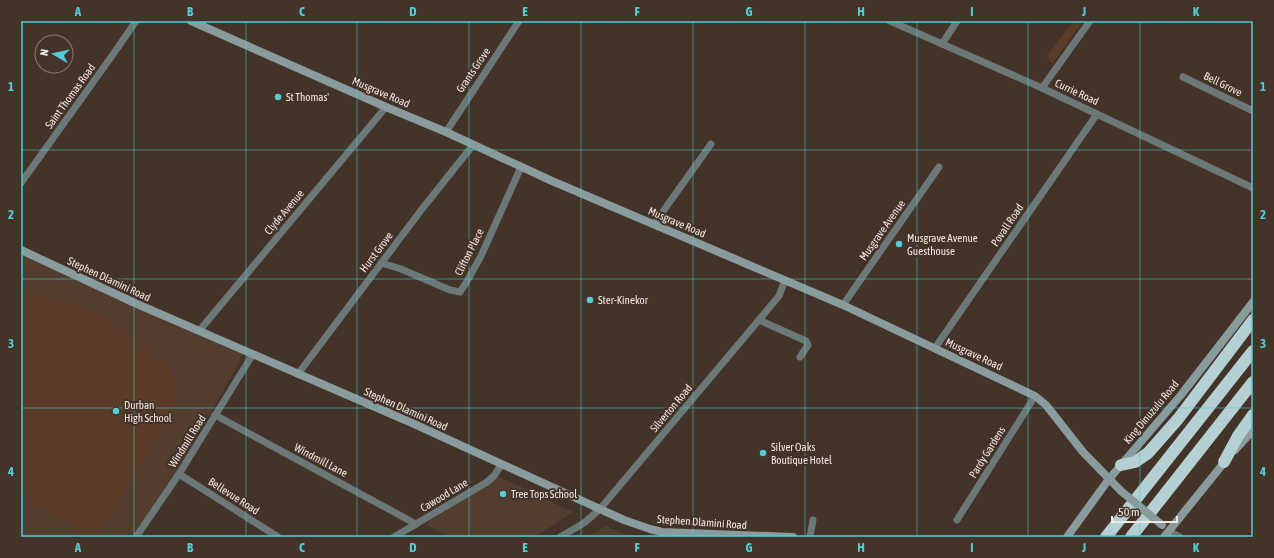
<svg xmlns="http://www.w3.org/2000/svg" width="1274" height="558" font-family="'Asap Condensed',sans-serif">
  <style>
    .built { fill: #533d2f }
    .green { fill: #5a3c29 }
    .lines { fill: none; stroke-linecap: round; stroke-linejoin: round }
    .street { stroke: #6c7778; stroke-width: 7 }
    .secondary { stroke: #8a9b9d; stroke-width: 8 }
    .highway { stroke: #b5d0d3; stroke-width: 12 }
    .secondary-bridge { stroke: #8a9b9d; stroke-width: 8 }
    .grid { fill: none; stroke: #52ccd6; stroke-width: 1; stroke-opacity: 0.55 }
    .poi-dot { fill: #52ccd6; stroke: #433328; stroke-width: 1.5 }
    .labels { text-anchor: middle; stroke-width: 4; stroke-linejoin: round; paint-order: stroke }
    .street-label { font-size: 11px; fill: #f2e8e1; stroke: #433328 }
    .poi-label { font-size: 11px; fill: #f2e8e1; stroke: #433328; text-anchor: start }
    .neatline { fill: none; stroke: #52ccd6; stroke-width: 1.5 }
    .grid-label { font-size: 13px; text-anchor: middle; font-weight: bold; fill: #52ccd6 }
  </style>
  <rect width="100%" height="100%" fill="#433328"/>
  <!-- built -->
  <g class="built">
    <polygon points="21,253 244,354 179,469 134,537 21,537"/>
    <polygon points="498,476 573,512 535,537 447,537 426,524"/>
    <polygon points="606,526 631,537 586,537"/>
  </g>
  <!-- green -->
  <g class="green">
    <polygon points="1074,21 1083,21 1052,64 1047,55"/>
    <polygon points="21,287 50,299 73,302 85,306 106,318 165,361 174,374 176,383 176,401 174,411 96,537 84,537 21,492"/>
  </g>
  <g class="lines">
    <!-- street -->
    <g class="street">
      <polyline points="890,21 1042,88 1253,188"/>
      <polyline points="942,44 957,21"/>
      <polyline points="1183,77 1253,111"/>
      <polyline points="1042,88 1090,21"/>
      <polyline points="446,132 519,21"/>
      <polyline points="21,183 114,53 136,21"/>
      <polyline points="654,224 711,144"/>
      <polyline points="381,263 401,269 450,290 460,292 466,283 481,256 521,167"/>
      <polyline points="843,305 939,167"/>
      <polyline points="759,320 806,341 808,345 800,357"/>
      <polyline points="199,331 386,107"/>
      <polyline points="935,348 1097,114"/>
      <polyline points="298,374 422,209 473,145"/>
      <polyline points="215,415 416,524"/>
      <polyline points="179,474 278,537"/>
      <polyline points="957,520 1035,396"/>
      <polyline points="1169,531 1180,537"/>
      <polyline points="136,537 179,474 253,354"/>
      <polyline points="394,537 487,482 494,476 501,465"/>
      <polyline points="560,537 584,523 600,509 779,296 785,280"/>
      <polyline points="810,537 813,520"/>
    </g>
    <!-- secondary -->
    <g class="secondary">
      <polyline points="191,21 386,107 446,132 552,181 843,305 1035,396 1046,405 1083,452 1121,491"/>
      <polyline points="21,250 137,304 412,423 624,520 650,529 662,532 793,537"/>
      <polyline points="1235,450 1253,430"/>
      <polyline points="1067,537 1109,479 1181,395 1253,302"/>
      <polyline points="1164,537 1227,459"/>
    </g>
    <!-- highway -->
    <g class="highway">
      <polyline points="1224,462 1238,436 1253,415"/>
      <polyline points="1121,465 1135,462 1148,453 1178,419 1253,320"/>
      <polyline points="1106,537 1253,351"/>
      <polyline points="1131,537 1253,382"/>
    </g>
    <!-- secondary-bridge -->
    <polyline class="secondary-bridge" points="1121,491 1162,525"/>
  </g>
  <!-- grid -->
  <path class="grid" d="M 134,21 L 134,537M 246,21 L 246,537M 357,21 L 357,537M 469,21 L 469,537M 581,21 L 581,537M 693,21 L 693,537M 805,21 L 805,537M 917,21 L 917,537M 1028,21 L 1028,537M 1140,21 L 1140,537M 21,150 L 1253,150M 21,279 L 1253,279M 21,408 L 1253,408"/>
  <!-- markers -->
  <g class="poi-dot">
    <circle cx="278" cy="97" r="4"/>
    <circle cx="899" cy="244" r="4"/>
    <circle cx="590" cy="300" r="4"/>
    <circle cx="116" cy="411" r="4"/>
    <circle cx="763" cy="453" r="4"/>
    <circle cx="503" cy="494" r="4"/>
  </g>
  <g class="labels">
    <!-- street labels -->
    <g class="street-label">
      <text transform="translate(473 70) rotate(-56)" y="4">Grants Grove</text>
      <text transform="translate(1223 84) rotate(26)" y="4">Bell Grove</text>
      <text transform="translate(381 92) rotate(23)" y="4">Musgrave Road</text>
      <text transform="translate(1077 92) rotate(25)" y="4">Currie Road</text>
      <text transform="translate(70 96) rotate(-54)" y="4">Saint Thomas Road</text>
      <text transform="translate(284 212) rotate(-50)" y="4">Clyde Avenue</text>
      <text transform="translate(677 222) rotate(23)" y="4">Musgrave Road</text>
      <text transform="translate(1007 225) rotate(-56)" y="4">Povall Road</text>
      <text transform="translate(882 230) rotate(-55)" y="4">Musgrave Avenue</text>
      <text transform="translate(376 252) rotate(-53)" y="4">Hurst Grove</text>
      <text transform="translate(469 252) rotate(-63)" y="4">Clifton Place</text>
      <text transform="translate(109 279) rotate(25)" y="4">Stephen Dlamini Road</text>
      <text transform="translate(974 354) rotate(25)" y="4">Musgrave Road</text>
      <text transform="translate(671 408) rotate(-50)" y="4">Silverton Road</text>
      <text transform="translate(406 409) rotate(24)" y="4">Stephen Dlamini Road</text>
      <text transform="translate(1151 412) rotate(-50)" y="4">King Dinuzulu Road</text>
      <text transform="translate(187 441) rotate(-58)" y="4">Windmill Road</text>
      <text transform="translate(987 452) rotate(-58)" y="4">Pardy Gardens</text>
      <text transform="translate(321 460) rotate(28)" y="4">Windmill Lane</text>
      <text transform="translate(444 495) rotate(-31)" y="4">Cawood Lane</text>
      <text transform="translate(234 496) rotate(33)" y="4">Bellevue Road</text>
      <text transform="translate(702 522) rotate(4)" y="4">Stephen Dlamini Road</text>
    </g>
    <!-- poi labels -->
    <g class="poi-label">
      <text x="286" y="101">St Thomas'</text>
      <text x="907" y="242">Musgrave Avenue<tspan x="907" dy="13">Guesthouse</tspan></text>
      <text x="598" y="304">Ster-Kinekor</text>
      <text x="124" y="409">Durban<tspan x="124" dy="13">High School</tspan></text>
      <text x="771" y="451">Silver Oaks<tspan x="771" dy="13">Boutique Hotel</tspan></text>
      <text x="511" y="498">Tree Tops School</text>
    </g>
  </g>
  <!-- border -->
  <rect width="1274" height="558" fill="none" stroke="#433328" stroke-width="44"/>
  <!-- north arrow -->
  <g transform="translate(54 54) rotate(279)"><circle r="19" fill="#433328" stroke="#897b72"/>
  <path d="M0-3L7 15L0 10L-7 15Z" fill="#52ccd6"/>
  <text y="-6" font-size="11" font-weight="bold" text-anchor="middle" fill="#f2e8e1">N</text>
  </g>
  <!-- scale -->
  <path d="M1112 516v6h65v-6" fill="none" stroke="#f2e8e1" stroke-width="2"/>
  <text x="1118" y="516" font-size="12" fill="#f2e8e1" stroke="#433328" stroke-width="3" paint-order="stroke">50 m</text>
  <rect x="22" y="22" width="1230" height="514" class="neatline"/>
  <g class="grid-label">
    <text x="78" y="16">A</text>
    <text x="190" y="16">B</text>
    <text x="302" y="16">C</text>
    <text x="413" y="16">D</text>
    <text x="525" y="16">E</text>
    <text x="637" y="16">F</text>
    <text x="749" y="16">G</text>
    <text x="861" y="16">H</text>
    <text x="972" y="16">I</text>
    <text x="1084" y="16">J</text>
    <text x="1196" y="16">K</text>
    <text x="11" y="91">1</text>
    <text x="1263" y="91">1</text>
    <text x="11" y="219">2</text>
    <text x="1263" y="219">2</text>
    <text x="11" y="348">3</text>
    <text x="1263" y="348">3</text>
    <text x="11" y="476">4</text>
    <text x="1263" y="476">4</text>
    <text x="78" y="552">A</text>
    <text x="190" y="552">B</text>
    <text x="302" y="552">C</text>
    <text x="413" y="552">D</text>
    <text x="525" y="552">E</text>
    <text x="637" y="552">F</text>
    <text x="749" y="552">G</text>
    <text x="861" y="552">H</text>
    <text x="972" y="552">I</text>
    <text x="1084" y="552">J</text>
    <text x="1196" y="552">K</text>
  </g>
</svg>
